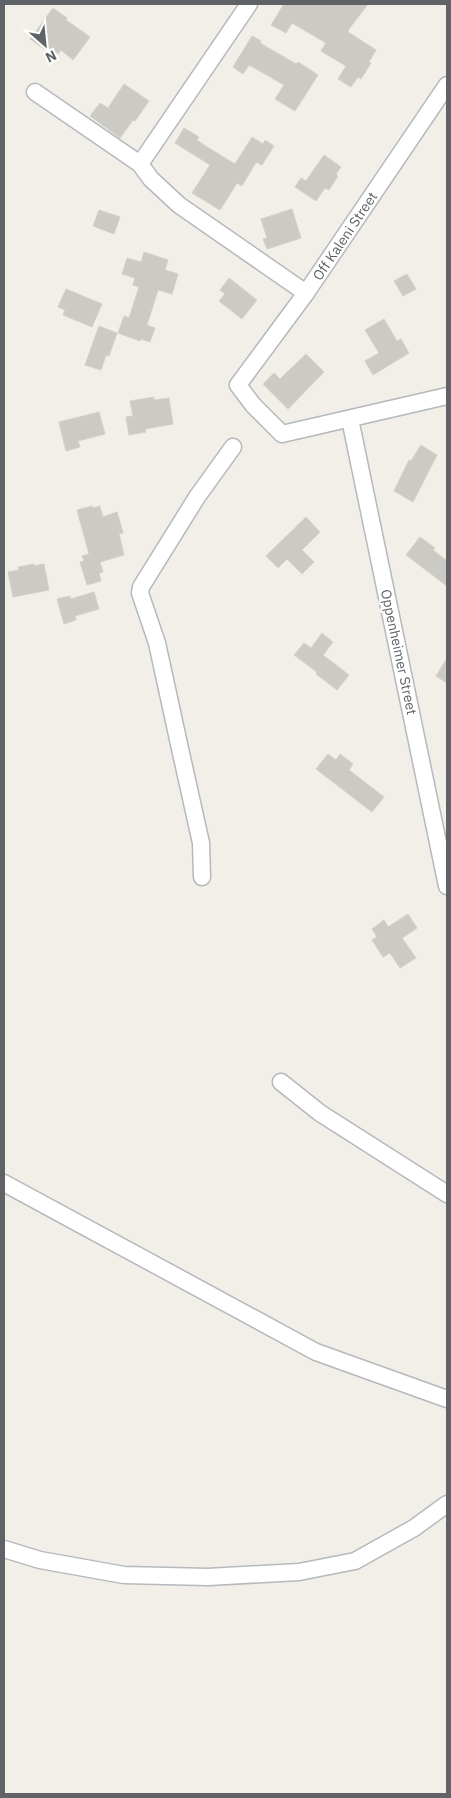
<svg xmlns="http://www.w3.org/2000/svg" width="451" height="1798" font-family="'IBM Plex Sans',sans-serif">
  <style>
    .building { fill: #cccac5; stroke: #d6d1c6 }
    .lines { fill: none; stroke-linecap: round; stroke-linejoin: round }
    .minor-casing { stroke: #b5b8bc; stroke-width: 19 }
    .minor { stroke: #fff; stroke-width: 16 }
    .labels { text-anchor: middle; stroke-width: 4; stroke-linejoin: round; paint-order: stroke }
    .street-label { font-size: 14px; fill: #5f6368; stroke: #fff }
  </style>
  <rect width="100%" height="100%" fill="#f1efe8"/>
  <!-- building -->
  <g class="building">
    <polygon points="284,4 368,4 349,29 348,32 376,50 369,62 371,63 361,79 358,77 351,87 338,79 346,66 321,51 326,43 292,23 286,33 271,25"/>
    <polygon points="53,8 67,18 66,20 90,37 73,60 61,50 58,54 50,48 47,51 30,39"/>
    <polygon points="252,36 261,41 260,43 296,64 298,62 318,75 295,111 275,99 284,85 249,65 243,74 233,67"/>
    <polygon points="124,84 149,101 135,121 133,120 120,138 90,116 100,103 108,108"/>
    <polygon points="184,128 199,137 197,140 207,147 235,164 252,137 263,144 265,140 274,146 262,165 256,162 242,186 237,183 220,210 192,193 210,165 175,143"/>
    <polygon points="324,155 341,167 336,174 338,176 329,190 325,188 316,201 295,187 301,178 306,181"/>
    <polygon points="292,209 301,238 267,249 263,239 267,238 261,219"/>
    <polygon points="99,210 120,217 114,234 93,226"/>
    <polygon points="144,252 168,260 165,270 178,274 172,294 158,290 147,325 155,328 150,342 141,339 140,341 118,333 124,316 129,318 139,287 133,285 135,278 122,274 127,258 141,262"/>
    <polygon points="407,274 416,289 403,296 394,281"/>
    <polygon points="229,278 257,300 242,319 219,301 225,294 220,290"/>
    <polygon points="66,289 102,304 92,327 63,315 65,310 58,307"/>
    <polygon points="384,319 397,341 401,339 409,353 373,375 365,361 379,353 365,330"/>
    <polygon points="99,326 117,333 109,356 106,355 101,370 85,365"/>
    <polygon points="306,354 324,372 288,409 263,384 274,373 280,379"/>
    <polygon points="154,397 154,400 169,398 173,424 145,429 146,432 129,435 126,417 133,416 130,401"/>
    <polygon points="99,412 105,434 78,441 80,447 66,451 59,422"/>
    <polygon points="421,445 437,455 413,502 394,491 409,460 411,461"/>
    <polygon points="92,506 93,508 100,506 103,517 117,512 123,533 119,534 124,555 100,562 103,572 99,573 101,581 87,585 80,562 84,561 82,556 89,554 77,510"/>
    <polygon points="306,517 320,532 302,550 314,562 302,574 287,559 278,568 266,556"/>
    <polygon points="420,537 435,548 433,550 447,561 447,586 406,555"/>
    <polygon points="34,564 34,566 44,564 49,590 13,597 8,572 19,570 18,567"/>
    <polygon points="94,592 99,609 75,616 76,620 64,624 57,599 70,596 71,599"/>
    <polygon points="322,633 333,642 323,655 349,675 337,690 316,674 317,672 294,655 304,643 311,648"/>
    <polygon points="447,658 447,683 436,676"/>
    <polygon points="328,754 336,760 340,754 353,764 349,770 384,797 372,812 316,769"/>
    <polygon points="408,914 417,928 402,938 416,958 400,968 390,953 383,957 372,940 377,937 372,929 384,920 388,927"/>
  </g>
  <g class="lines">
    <defs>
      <g id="minor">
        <polyline points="447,85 306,293 238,385 253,405 282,434 447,396"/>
        <polyline points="35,92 140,164 151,179 179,205 306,293"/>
        <polyline points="140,164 249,4"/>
        <polyline points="350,419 447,886"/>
        <polyline points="202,877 201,843 179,744 157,643 140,593 141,587 197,497 233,447"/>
        <polyline points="281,1082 320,1113 447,1194"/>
        <polyline points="4,1183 316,1352 447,1399"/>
        <polyline points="4,1549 40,1560 124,1575 208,1577 299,1572 355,1561 414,1528 447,1504"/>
      </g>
    </defs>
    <!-- minor casing -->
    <use href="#minor" class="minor-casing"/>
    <!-- minor -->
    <use href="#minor" class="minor"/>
  </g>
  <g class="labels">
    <!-- street labels -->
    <g class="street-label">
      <text transform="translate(345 236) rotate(-56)" y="5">Off Kaleni Street</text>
      <text transform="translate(399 652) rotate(78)" y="5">Oppenheimer Street</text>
    </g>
  </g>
  <!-- border -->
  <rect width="451" height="1798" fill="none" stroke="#5f6368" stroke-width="10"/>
  <!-- north arrow -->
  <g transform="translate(45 45) rotate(153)" stroke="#ffffff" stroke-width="4" paint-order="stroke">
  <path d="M0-4L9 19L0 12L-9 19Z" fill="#5f6368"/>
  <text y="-8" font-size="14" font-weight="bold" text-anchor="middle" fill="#5f6368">N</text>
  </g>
</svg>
